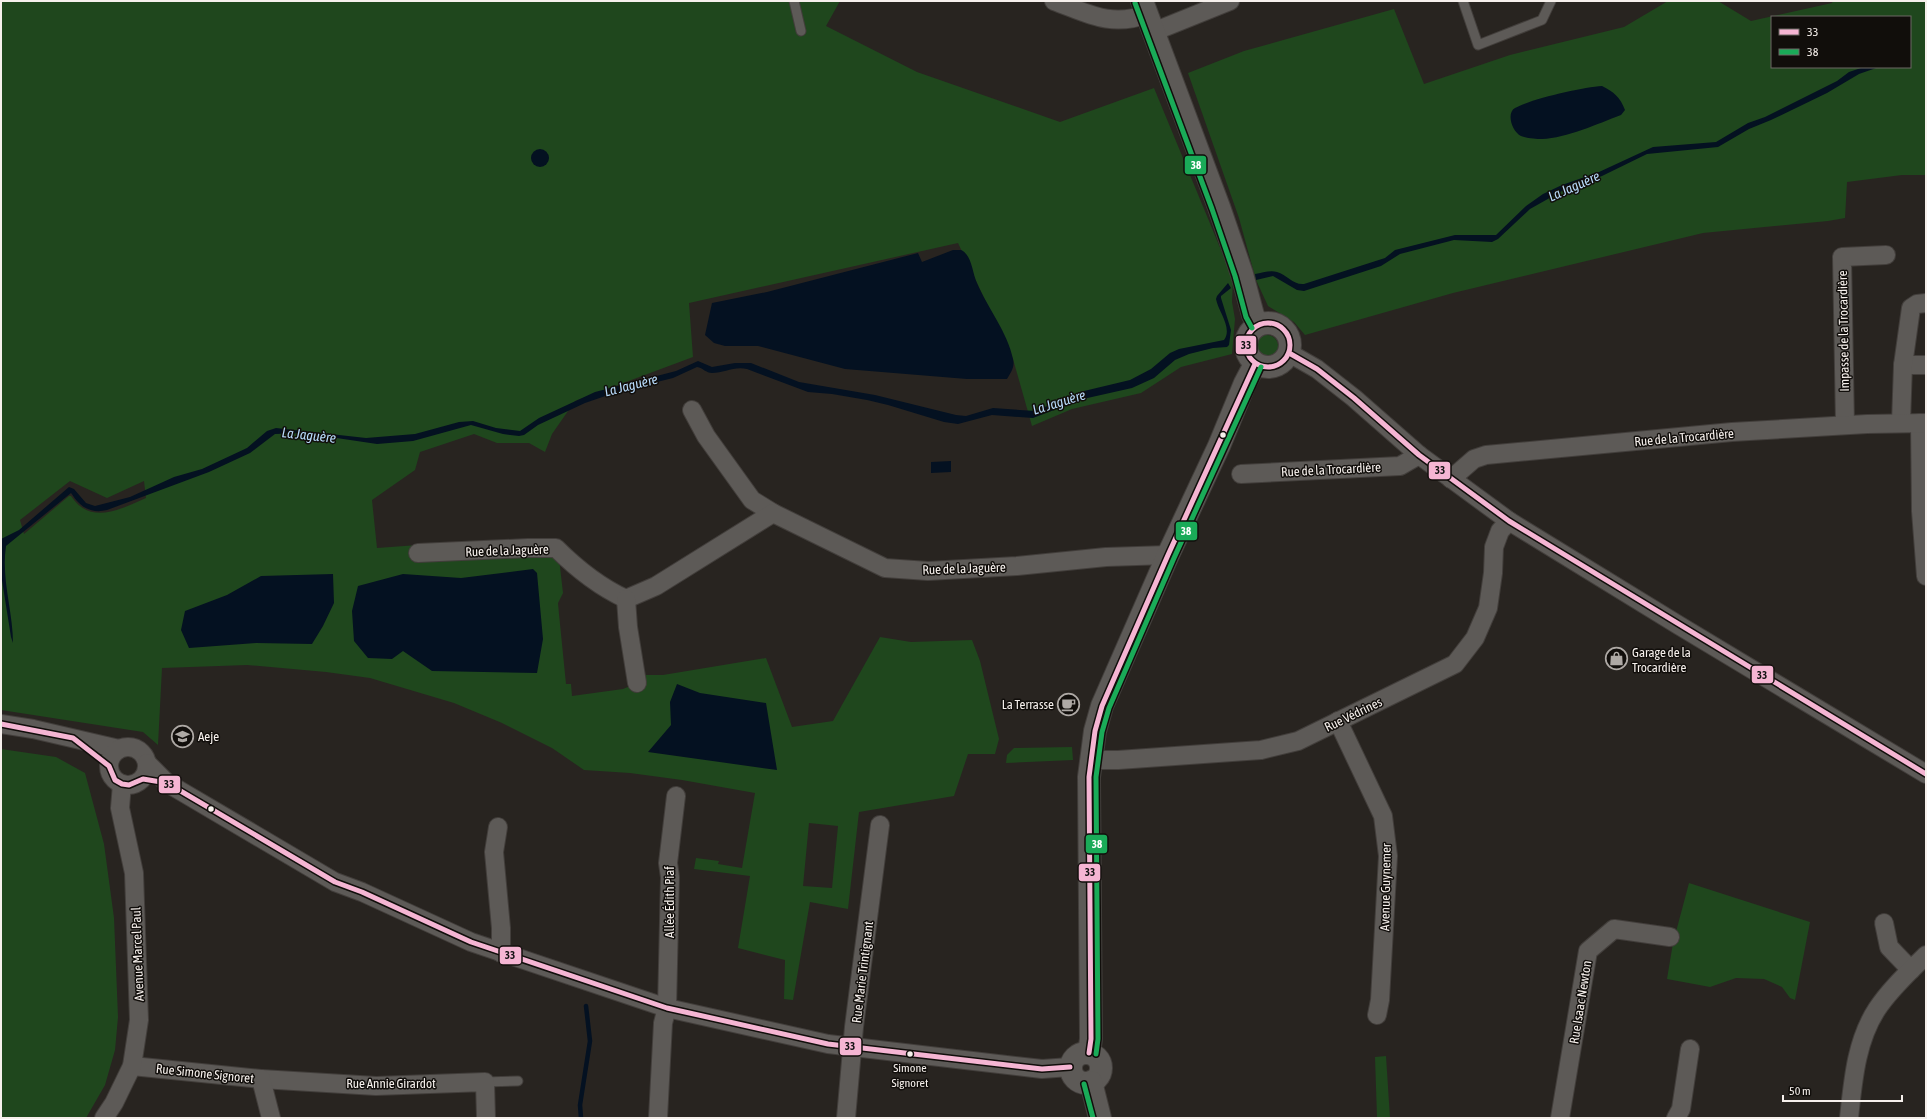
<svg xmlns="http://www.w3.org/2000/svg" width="1927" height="1119" font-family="'Asap Condensed',sans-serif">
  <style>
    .green { fill: #1f471d; fill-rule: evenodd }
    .water { fill: #041121 }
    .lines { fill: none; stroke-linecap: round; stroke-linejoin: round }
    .stream { stroke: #041121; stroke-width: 4.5 }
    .service-casing { stroke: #423e3b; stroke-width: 11 }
    .minor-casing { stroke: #423e3b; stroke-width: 20 }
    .tertiary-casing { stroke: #423e3b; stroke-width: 24 }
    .service { stroke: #5d5a57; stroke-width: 9 }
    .minor { stroke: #5d5a57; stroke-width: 18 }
    .tertiary { stroke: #5d5a57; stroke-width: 22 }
    .bus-1-casing { stroke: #110e0b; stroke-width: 8 }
    .bus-2-casing { stroke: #110e0b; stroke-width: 8 }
    .bus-1 { stroke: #f5b5d3; stroke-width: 5 }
    .bus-2 { stroke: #1aab58; stroke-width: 5 }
    .bus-dot { fill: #f6f0ec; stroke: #110e0b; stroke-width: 1.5 }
    .labels { text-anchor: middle; stroke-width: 3; stroke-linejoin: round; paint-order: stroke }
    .bus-label { font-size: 12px; fill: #f6f0ec; stroke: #110e0b }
    .street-label { font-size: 13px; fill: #f6f0ec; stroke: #110e0b }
    .poi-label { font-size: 13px; fill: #f6f0ec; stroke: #110e0b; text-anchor: start }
    .water-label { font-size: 14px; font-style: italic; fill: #b8dbfb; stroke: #110e0b }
    .line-badge { stroke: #110e0b; stroke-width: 1.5 }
    .badge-label { font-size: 11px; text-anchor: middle; font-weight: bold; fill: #fff }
    .pale-badge-label { font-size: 11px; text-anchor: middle; font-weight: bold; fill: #111 }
  </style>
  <rect width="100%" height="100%" fill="#282420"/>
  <!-- green -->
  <g class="green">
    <path d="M 1,1 L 840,1 L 826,26 L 917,72 L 1060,122 L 1154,88 L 1233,279 L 1232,302 L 1235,319 L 1232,354 L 1181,367 L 1141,393 L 1072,409 L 1032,426 L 1013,359 L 958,243 L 689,303 L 693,357 L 575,401 L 552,434 L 545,452 L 529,443 L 497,443 L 474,434 L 420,452 L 415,470 L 372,500 L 377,548 L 418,545 L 540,553 L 559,558 L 563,593 L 558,603 L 559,614 L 566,684 L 571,684 L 572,696 L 623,689 L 642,681 L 645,675 L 663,675 L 766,658 L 792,727 L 833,721 L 880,637 L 911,642 L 972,640 L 980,661 L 999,739 L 995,754 L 968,754 L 954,796 L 859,812 L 848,909 L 810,902 L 793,1000 L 784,999 L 785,960 L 738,948 L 750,876 L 694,869 L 696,858 L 719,861 L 718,864 L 742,868 L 755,793 L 682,780 L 630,773 L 584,770 L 552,748 L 502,723 L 454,703 L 370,678 L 326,672 L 247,665 L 162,668 L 158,745 L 143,732 L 1,710 ZM 70,481 L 107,498 L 144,481 L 146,498 C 120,509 91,526 71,496 L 69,496 L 24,534 L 20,520 ZM 809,823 L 838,826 L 832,888 L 803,886 Z"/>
    <path d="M 1668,1 L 1718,1 L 1751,21 L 1832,3 L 1833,1 L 1926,1 L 1926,175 L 1902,175 L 1847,182 L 1845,218 L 1828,221 L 1703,233 L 1453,293 L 1305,335 L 1294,322 L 1268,306 L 1256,280 L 1239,218 L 1188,73 L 1244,51 L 1394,9 L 1424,84 L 1510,55 L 1624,27 ZM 1772,17 L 1910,17 L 1910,67 L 1772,67 Z"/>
    <circle cx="1267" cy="346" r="11"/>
    <polygon points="1072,747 1073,760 1006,763 1007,755 1014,748"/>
    <polygon points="1,749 56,757 85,773 104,844 114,918 118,1017 115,1050 105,1085 86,1118 1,1118"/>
    <polygon points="1689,883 1810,922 1795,1000 1790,998 1782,987 1764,979 1736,978 1710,987 1667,979 1673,943"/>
    <polygon points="1386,1056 1390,1118 1377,1117 1375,1057"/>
  </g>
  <!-- water -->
  <g class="water">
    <path d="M 1864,67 L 1879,67 L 1859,74 L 1827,93 L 1771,120 L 1749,129 L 1718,147 L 1647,154 L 1602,176 L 1562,191 L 1530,209 L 1498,239 L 1492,242 L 1454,240 L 1400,254 L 1381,266 L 1304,291 L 1297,290 L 1273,276 L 1256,280 L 1255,274 C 1262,273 1270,270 1277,272 C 1287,275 1293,285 1304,284 L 1385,258 L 1395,250 L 1455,235 L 1496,235 L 1526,206 L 1543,194 L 1562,185 L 1599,172 L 1653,147 L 1716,142 L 1748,123 L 1765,117 L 1837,81 L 1849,72 Z"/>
    <path d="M 1602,86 C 1614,92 1620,97 1625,110 L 1621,115 C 1597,124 1567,138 1542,139 C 1536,139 1526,138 1521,136 C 1512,132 1506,113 1515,108 C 1531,99 1583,87 1602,86 Z"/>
    <circle cx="540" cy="158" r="9"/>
    <path d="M 953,250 L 961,250 C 972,255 972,272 977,283 C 987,307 1008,333 1013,359 C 1015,367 1011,372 1007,379 L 967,379 L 845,369 L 758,346 L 725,346 L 714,343 L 705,335 L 712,303 L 767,292 L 918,253 L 922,262 Z"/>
    <path d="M 1228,283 L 1231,288 L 1221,296 L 1221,298 L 1231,330 L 1229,345 L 1227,347 L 1213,348 L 1189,354 L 1175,360 L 1154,378 L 1132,388 L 1083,399 L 1033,418 L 992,415 L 958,424 L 944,422 L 888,405 L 867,400 L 832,394 L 808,392 L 747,369 C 734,366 724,373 712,373 C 706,373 703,368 697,367 L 673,378 L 617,392 L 585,403 L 538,425 L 524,435 L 519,436 L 503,434 L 471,425 L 413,441 L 377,444 L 303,433 L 275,434 L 250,453 L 209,472 L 107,510 C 95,513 85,510 77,501 C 74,498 73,495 71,493 L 6,546 C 1,579 13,611 13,643 L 11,637 L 1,574 L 1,539 L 19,530 L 69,487 L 74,489 L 86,503 L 95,506 L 130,497 L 174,477 L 202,469 L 247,448 L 267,431 L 276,428 L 366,438 L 415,434 L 459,422 L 473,421 L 496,428 L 520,431 L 539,418 L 595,392 L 676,371 L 698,361 L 712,367 L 735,363 L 751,363 L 799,382 L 875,395 L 956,415 L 966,416 L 993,408 L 1035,411 L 1084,391 L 1130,380 L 1151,369 L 1170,353 L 1179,349 L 1224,340 C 1233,328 1218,311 1216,299 L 1217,296 Z"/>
    <polygon points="951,461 951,472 931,473 931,462"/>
    <polygon points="533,569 537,573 543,639 537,673 432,671 403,651 392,659 368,658 354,641 352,611 358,586 403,574 461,578"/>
    <polygon points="333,574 334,603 323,626 312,644 256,643 189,648 181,630 185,611 227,595 261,576"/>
    <polygon points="677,684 700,693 766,703 777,770 648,752 671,725 670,702"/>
  </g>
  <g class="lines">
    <!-- stream -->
    <polyline class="stream" points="581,1118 580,1105 590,1041 586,1006"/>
    <defs>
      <g id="service">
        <polyline points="794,1 801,31"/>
        <polyline points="1463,1 1478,45 1542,20 1551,1"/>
        <polyline points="485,1082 518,1081"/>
      </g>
      <g id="minor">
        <path d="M 1054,1 C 1087,13 1111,28 1147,14"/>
        <polyline points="1153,32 1230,1"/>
        <polyline points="1289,353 1317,369 1354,398 1419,455 1509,521 1680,626 1926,774"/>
        <polyline points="1903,365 1926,365"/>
        <polyline points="692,410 706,436 752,500 773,513"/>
        <polyline points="1901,423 1903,365 1911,308 1917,304 1926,303"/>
        <polyline points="1920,423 1921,511 1926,576"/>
        <polyline points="1845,425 1842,257 1886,255"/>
        <polyline points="1241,474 1400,466 1419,455"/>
        <polyline points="1451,479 1474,459 1486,455 1732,432 1867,424 1926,423"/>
        <path d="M 418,553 L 528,548 L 556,548 C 577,569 600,587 626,599 L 656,586 L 773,513 L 885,568 L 928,571 L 1017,566 L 1106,557 L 1168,555"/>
        <polyline points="626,599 628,627 637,683"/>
        <polyline points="1338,721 1383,816 1388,856 1380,1000 1377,1015"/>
        <polyline points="1,724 33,729 119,749"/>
        <circle cx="128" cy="766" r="19"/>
        <polyline points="1090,760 1118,760 1261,750 1298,741 1455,664 1475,638 1488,608 1493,573 1494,547 1500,531 1509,521"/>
        <polyline points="147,763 167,783 335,882 362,892 471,942 667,1008 828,1044 1042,1069 1070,1067"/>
        <polyline points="498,827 494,852 501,928 501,953"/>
        <polyline points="1884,923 1889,947 1911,970"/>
        <polyline points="132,1066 261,1079 376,1086 485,1082 486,1118"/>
        <polyline points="261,1079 271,1118"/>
        <polyline points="104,1118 114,1103 132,1066 139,1020 134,873 120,808 122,784"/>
        <polyline points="658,1118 663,1023 667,1008 670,877 668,863 676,796"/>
        <polyline points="846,1118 854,1027 880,825"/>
        <polyline points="1560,1118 1588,951 1614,929 1670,937"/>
        <polyline points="1676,1118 1681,1109 1690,1049"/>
        <path d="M 1849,1118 C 1853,1081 1856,1041 1877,1009 C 1890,989 1909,972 1926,955"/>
      </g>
      <g id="tertiary">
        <polyline points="1142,1 1219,207 1242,274 1253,315 1258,325"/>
        <circle cx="1268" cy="345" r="22"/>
        <polyline points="1089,1053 1091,1039 1089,777 1095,731 1102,706 1168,555 1219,446 1245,383 1255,364"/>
        <circle cx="1086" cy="1068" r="15"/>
        <polyline points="1091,1082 1100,1118"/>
      </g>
    </defs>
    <!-- service casing -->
    <use href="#service" class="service-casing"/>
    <!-- minor casing -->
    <use href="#minor" class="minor-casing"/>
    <!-- tertiary casing -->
    <use href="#tertiary" class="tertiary-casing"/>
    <!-- service -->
    <use href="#service" class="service"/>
    <!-- minor -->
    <use href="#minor" class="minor"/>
    <!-- tertiary -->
    <use href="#tertiary" class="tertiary"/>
    <defs>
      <g id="bus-1">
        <circle cx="1268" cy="345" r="22"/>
        <polyline points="1289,353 1317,369 1354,398 1419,455 1509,521 1926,774"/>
        <polyline points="1,724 73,738 109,766 115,780 122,784 129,785 143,779 167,783 335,882 362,892 471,942 667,1008 828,1044 1042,1069 1070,1067"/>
        <polyline points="1089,1053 1091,1039 1089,777 1095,731 1102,706 1168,555 1255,364"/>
      </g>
      <g id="bus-2">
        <polyline points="1135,3 1212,209 1235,276 1246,317 1252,328"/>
        <polyline points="1096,1054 1098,1039 1096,777 1102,732 1109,708 1174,558 1261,367"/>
        <polyline points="1084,1084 1093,1118"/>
      </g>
    </defs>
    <!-- bus-1 casing -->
    <use href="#bus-1" class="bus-1-casing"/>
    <!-- bus-2 casing -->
    <use href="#bus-2" class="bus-2-casing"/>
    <!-- bus-1 -->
    <use href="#bus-1" class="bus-1"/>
    <!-- bus-2 -->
    <use href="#bus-2" class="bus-2"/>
  </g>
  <!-- icons -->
  <defs>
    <symbol id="shop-ring" viewBox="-11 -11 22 22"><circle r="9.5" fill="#110e0b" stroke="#aea9a5" stroke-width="1.5"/><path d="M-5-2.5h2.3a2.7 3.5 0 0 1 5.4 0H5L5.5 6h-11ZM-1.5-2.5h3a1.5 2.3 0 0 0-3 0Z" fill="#aea9a5"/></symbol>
    <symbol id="cafe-ring" viewBox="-11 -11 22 22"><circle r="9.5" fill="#110e0b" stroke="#aea9a5" stroke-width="1.5"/><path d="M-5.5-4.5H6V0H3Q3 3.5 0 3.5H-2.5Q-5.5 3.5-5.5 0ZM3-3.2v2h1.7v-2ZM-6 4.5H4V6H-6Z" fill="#aea9a5"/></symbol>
    <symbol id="school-ring" viewBox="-11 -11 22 22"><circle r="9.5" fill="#110e0b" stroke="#aea9a5" stroke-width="1.5"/><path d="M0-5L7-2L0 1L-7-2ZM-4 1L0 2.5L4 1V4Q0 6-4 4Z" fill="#aea9a5"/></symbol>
  </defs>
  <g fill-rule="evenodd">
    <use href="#shop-ring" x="1604" y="646" width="25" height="25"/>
    <use href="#cafe-ring" x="1056" y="692" width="25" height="25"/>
    <use href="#school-ring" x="170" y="724" width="25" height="25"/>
  </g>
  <!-- markers -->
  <g class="bus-dot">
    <circle cx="1223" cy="435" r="3.5"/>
    <circle cx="211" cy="809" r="3.5"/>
    <circle cx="910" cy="1054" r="3.5"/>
  </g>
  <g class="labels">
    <!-- bus labels -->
    <g class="bus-label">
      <text x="910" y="1072">Simone<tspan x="910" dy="15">Signoret</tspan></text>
    </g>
    <!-- street labels -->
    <g class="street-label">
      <text transform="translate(1843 331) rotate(-91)" y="5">Impasse de la Trocardière</text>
      <text transform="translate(1684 437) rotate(-5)" y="5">Rue de la Trocardière</text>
      <text transform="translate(1331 469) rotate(-3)" y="5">Rue de la Trocardière</text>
      <text transform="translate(507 550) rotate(-2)" y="5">Rue de la Jaguère</text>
      <text transform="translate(964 568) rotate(-2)" y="5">Rue de la Jaguère</text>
      <text transform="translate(1353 714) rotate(-26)" y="5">Rue Védrines</text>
      <text transform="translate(1385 887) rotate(-89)" y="5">Avenue Guynemer</text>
      <text transform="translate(669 902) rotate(-90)" y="5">Allée Édith Piaf</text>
      <text transform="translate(137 954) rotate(-92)" y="5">Avenue Marcel Paul</text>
      <text transform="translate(862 972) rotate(-83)" y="5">Rue Marie Trintignant</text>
      <text transform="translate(1580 1002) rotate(-81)" y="5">Rue Isaac Newton</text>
      <text transform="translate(205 1073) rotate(6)" y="5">Rue Simone Signoret</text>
      <text x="391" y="1088">Rue Annie Girardot</text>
    </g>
    <!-- poi labels -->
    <g class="poi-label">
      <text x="1632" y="657">Garage de la<tspan x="1632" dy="15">Trocardière</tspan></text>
      <text x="1054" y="709" text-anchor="end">La Terrasse</text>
      <text x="198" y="741">Aeje</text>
    </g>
    <!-- water labels -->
    <g class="water-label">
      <text transform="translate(1574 186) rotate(-24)" y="5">La Jaguère</text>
      <text transform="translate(631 385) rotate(-14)" y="5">La Jaguère</text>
      <text transform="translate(1059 402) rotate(-17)" y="5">La Jaguère</text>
      <text transform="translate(309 435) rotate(6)" y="5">La Jaguère</text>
    </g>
  </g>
  <g class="line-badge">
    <rect x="1184" y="155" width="23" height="20" rx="4" fill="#1aab58"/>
    <rect x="1235" y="335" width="22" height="20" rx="4" fill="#f5b5d3"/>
    <rect x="1428" y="461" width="23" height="19" rx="4" fill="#f5b5d3"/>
    <rect x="1175" y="521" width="23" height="20" rx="4" fill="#1aab58"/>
    <rect x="1751" y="665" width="23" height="19" rx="4" fill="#f5b5d3"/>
    <rect x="158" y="775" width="23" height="19" rx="4" fill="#f5b5d3"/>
    <rect x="1085" y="834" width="23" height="20" rx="4" fill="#1aab58"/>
    <rect x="1078" y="863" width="23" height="19" rx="4" fill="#f5b5d3"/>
    <rect x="499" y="946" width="23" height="19" rx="4" fill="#f5b5d3"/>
    <rect x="839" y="1037" width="23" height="19" rx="4" fill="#f5b5d3"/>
  </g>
  <g class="badge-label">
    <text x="1196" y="169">38</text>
    <text x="1186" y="535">38</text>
    <text x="1097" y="848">38</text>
  </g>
  <g class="pale-badge-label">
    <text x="1246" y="349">33</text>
    <text x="1440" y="474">33</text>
    <text x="1762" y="679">33</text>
    <text x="169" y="788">33</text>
    <text x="1090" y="876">33</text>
    <text x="510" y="959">33</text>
    <text x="850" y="1050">33</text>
  </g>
  <!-- border -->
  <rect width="1927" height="1119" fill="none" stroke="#f6f0ec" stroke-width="4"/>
  <!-- legend -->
  <rect x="1771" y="16" width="140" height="52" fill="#110e0b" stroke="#6d6865"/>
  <rect x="1779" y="29" width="20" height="6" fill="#f5b5d3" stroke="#6d6865"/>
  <text x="1807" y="36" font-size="12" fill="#f6f0ec">33</text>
  <rect x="1779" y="49" width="20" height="6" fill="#1aab58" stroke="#6d6865"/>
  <text x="1807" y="56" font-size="12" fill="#f6f0ec">38</text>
  <!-- scale -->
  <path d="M1783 1095v6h119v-6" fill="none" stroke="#f6f0ec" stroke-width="2"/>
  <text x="1789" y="1095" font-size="12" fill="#f6f0ec" stroke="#110e0b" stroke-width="3" paint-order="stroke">50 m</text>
</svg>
